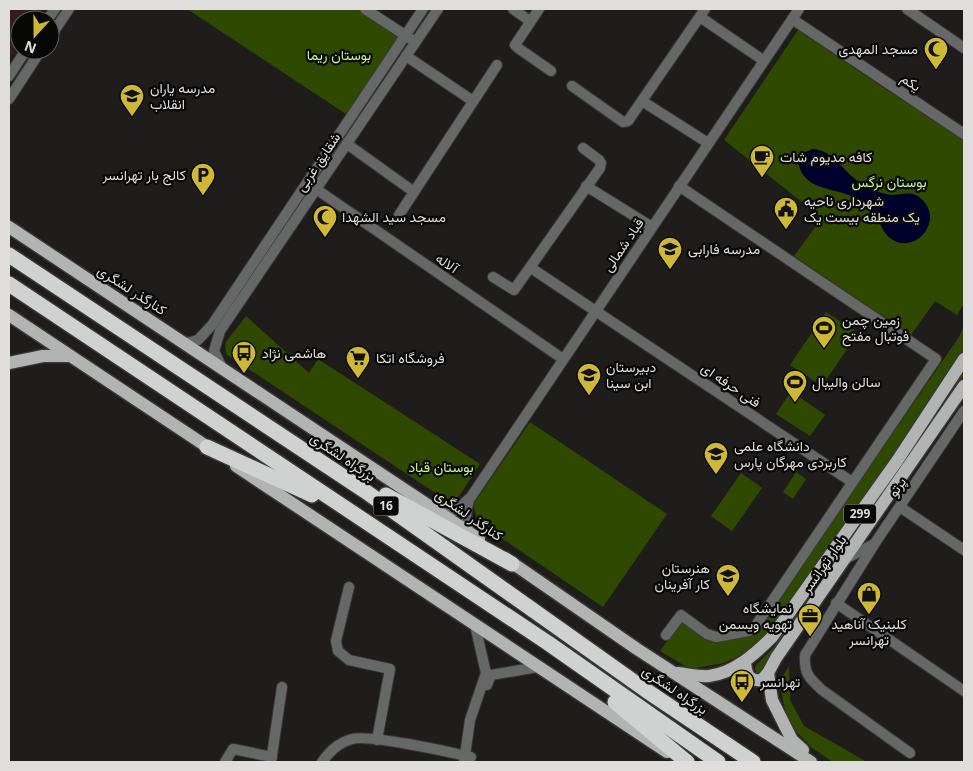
<svg xmlns="http://www.w3.org/2000/svg" width="973" height="771" font-family="'Open Sans',Vazirmatn,sans-serif">
  <style>
    .industrial { fill: #311e22 }
    .green { fill: #304901 }
    .water { fill: #00002c }
    .lines { fill: none; stroke-linecap: round; stroke-linejoin: round }
    .minor-casing { stroke: #393836; stroke-width: 12 }
    .major-casing { stroke: #393836; stroke-width: 15 }
    .highway-casing { stroke: #393836; stroke-width: 18 }
    .minor { stroke: #666867; stroke-width: 10 }
    .major { stroke: #b1b4b2; stroke-width: 12 }
    .highway { stroke: #cfd2d0; stroke-width: 15 }
    .labels { text-anchor: middle; stroke-width: 4.5; stroke-linejoin: round; paint-order: stroke }
    .shield { fill: #080807; stroke: #9e9e9c; stroke-width: 1 }
    .shield-label { font-size: 12px; font-weight: bold; fill: #dfdedc }
    .poi-label { font-size: 14px; fill: #dfdedc; stroke: #080807; text-anchor: start }
    .park-label { font-size: 14px; fill: #c6f291; stroke: #080807 }
    .street-label { font-size: 14px; fill: #dfdedc; stroke: #080807 }
  </style>
  <rect width="100%" height="100%" fill="#1e1d1b"/>
  <!-- industrial -->
  <polygon class="industrial" points="9,9 43,9 35,20 20,20 20,43 9,59"/>
  <!-- green -->
  <g class="green">
    <polygon points="187,9 357,9 406,41 352,118"/>
    <polygon points="798,30 881,86 964,140 964,303 957,315 935,301 911,335 794,256 822,218 724,140"/>
    <polygon points="826,312 858,333 822,386 790,365"/>
    <polygon points="246,316 309,373 318,359 480,464 456,501 449,502 226,354 225,343"/>
    <polygon points="964,325 964,352 765,643 724,663 690,669 660,651 684,619 708,636 748,634 818,542 959,337"/>
    <polygon points="964,368 964,376 763,670 758,674 756,673 755,668 756,665 773,648"/>
    <polygon points="791,391 825,415 810,436 776,414"/>
    <polygon points="530,422 667,514 603,607 478,522 473,505"/>
    <polygon points="796,472 806,479 793,499 783,492"/>
    <polygon points="741,473 762,488 732,531 711,516"/>
    <polygon points="789,666 790,700 804,726 867,762 833,762 812,748 788,723 779,682"/>
  </g>
  <!-- water -->
  <path class="water" d="M 813,149 C 833,151 841,168 855,179 C 863,186 876,192 886,194 C 901,198 912,186 925,203 C 941,223 916,253 893,240 C 884,235 882,226 877,219 C 871,210 864,203 855,198 C 833,186 804,192 798,162 L 803,153 Z"/>
  <g class="lines">
    <defs>
      <g id="minor">
        <polyline points="365,9 411,39"/>
        <polyline points="513,9 530,21"/>
        <polyline points="539,9 515,45 518,48 551,71"/>
        <polyline points="907,9 964,48"/>
        <polyline points="700,17 763,60"/>
        <polyline points="792,19 964,134"/>
        <polyline points="47,20 55,9"/>
        <polyline points="50,37 69,9"/>
        <polyline points="406,56 473,101"/>
        <polyline points="9,76 26,50"/>
        <polyline points="572,86 623,122 628,121 705,9"/>
        <polyline points="9,99 41,50"/>
        <polyline points="642,101 708,143"/>
        <polyline points="347,144 414,192"/>
        <polyline points="586,186 652,227"/>
        <polyline points="316,189 563,359"/>
        <polyline points="399,215 497,65"/>
        <polyline points="531,268 852,482"/>
        <polyline points="493,277 514,290 600,168 601,163 599,160 583,148"/>
        <polyline points="186,343 198,340 212,325 423,9"/>
        <polyline points="222,368 214,351 220,331 438,9"/>
        <path d="M 469,500 C 465,514 465,521 471,534"/>
        <polyline points="900,507 964,550"/>
        <polyline points="442,514 455,511 471,497 799,9"/>
        <polyline points="847,558 874,544"/>
        <polyline points="349,587 336,641 338,651 349,660 390,669 377,740"/>
        <polyline points="836,603 964,691"/>
        <polyline points="666,635 681,615 707,634 716,637 749,631 754,628 936,359 679,186"/>
        <polyline points="487,685 491,675 538,667"/>
        <path d="M 910,753 L 822,690 C 809,678 804,674 805,655 L 875,543 L 964,411"/>
        <polyline points="225,762 233,749 272,757"/>
        <polyline points="271,762 282,687"/>
        <path d="M 322,762 C 330,751 338,743 352,739 C 368,734 450,752 471,757"/>
        <polyline points="464,762 470,720 486,673 475,625"/>
      </g>
      <g id="major">
        <polyline points="9,227 479,539"/>
        <polyline points="9,315 215,452"/>
        <polyline points="9,363 43,356 70,356"/>
        <polyline points="236,466 667,752"/>
        <polyline points="505,558 637,649 811,762"/>
        <path d="M 745,662 C 746,673 748,682 762,680 L 768,673 L 776,658 L 964,386"/>
        <path d="M 678,673 C 688,674 699,677 709,676 C 734,673 755,654 772,637 L 897,461 L 964,359"/>
        <polyline points="768,673 772,700 792,740 803,750"/>
      </g>
      <g id="highway">
        <polyline points="9,255 365,491 647,691 753,762"/>
        <polyline points="9,284 548,643 718,762"/>
        <polyline points="207,447 312,495"/>
        <polyline points="386,495 512,564"/>
        <polyline points="615,702 687,762"/>
      </g>
    </defs>
    <!-- minor casing -->
    <use href="#minor" class="minor-casing"/>
    <!-- major casing -->
    <use href="#major" class="major-casing"/>
    <!-- highway casing -->
    <use href="#highway" class="highway-casing"/>
    <!-- minor -->
    <use href="#minor" class="minor"/>
    <!-- major -->
    <use href="#major" class="major"/>
    <!-- highway -->
    <use href="#highway" class="highway"/>
  </g>
  <!-- icons -->
  <defs>
    <symbol id="mosque-pin" viewBox="-11 -11 22 30"><path d="M0 17L-7.5 6A9.5 9.5 0 1 1 7.5 6Z" fill="#cfb837" stroke="#080807"/><path d="M3.5-4.9A6 6 0 1 0 3.5 4.9A5 5 0 1 1 3.5-4.9Z" fill="#111"/></symbol>
    <symbol id="school-pin" viewBox="-11 -11 22 30"><path d="M0 17L-7.5 6A9.5 9.5 0 1 1 7.5 6Z" fill="#cfb837" stroke="#080807"/><path d="M0-5L7-2L0 1L-7-2ZM-4 1L0 2.5L4 1V4Q0 6-4 4Z" fill="#111"/></symbol>
    <symbol id="cafe-pin" viewBox="-11 -11 22 30"><path d="M0 17L-7.5 6A9.5 9.5 0 1 1 7.5 6Z" fill="#cfb837" stroke="#080807"/><path d="M-5.5-4.5H6V0H3Q3 3.5 0 3.5H-2.5Q-5.5 3.5-5.5 0ZM3-3.2v2h1.7v-2ZM-6 4.5H4V6H-6Z" fill="#111"/></symbol>
    <symbol id="parking-pin" viewBox="-11 -11 22 30"><path d="M0 17L-7.5 6A9.5 9.5 0 1 1 7.5 6Z" fill="#cfb837" stroke="#080807"/><path d="M-3.5-5.5H1a3.5 3.5 0 0 1 0 7H-1V5.5H-3.5ZM-1-3.4V-.6H.8a1.4 1.4 0 0 0 0-2.8Z" fill="#111"/></symbol>
    <symbol id="civic-pin" viewBox="-11 -11 22 30"><path d="M0 17L-7.5 6A9.5 9.5 0 1 1 7.5 6Z" fill="#cfb837" stroke="#080807"/><path d="M-.6-6.5H3V-4.5H.6V-3L4-1V1h2V6H-6V1h2V-1L-.6-3ZM-1.2 2.5V6h2.4V2.5Z" fill="#111"/></symbol>
    <symbol id="stadium-pin" viewBox="-11 -11 22 30"><path d="M0 17L-7.5 6A9.5 9.5 0 1 1 7.5 6Z" fill="#cfb837" stroke="#080807"/><path d="M0-5a6.5 5 0 1 0 0 10a6.5 5 0 1 0 0-10ZM-3.5-1.8h7v3.6h-7Z" fill="#111"/></symbol>
    <symbol id="bus-pin" viewBox="-11 -11 22 30"><path d="M0 17L-7.5 6A9.5 9.5 0 1 1 7.5 6Z" fill="#cfb837" stroke="#080807"/><path d="M-5-6H5V4H4V6H2V4H-2V6H-4V4H-5ZM-3.5-4V0h7V-4ZM-3.5 1.2v1.5H-2V1.2ZM2 1.2v1.5H3.5V1.2Z" fill="#111"/></symbol>
    <symbol id="supermarket-pin" viewBox="-11 -11 22 30"><path d="M0 17L-7.5 6A9.5 9.5 0 1 1 7.5 6Z" fill="#cfb837" stroke="#080807"/><path d="M-6-5.5h2.5l.6 2H6L4.5 2H-2.5L-4.4-4H-6ZM-1.5 3.2a1.3 1.3 0 1 0 .1 0ZM3 3.2a1.3 1.3 0 1 0 .1 0Z" fill="#111"/></symbol>
    <symbol id="university-pin" viewBox="-11 -11 22 30"><path d="M0 17L-7.5 6A9.5 9.5 0 1 1 7.5 6Z" fill="#cfb837" stroke="#080807"/><path d="M0-5L7-2L0 1L-7-2ZM-4 1L0 2.5L4 1V4Q0 6-4 4Z" fill="#111"/></symbol>
    <symbol id="shop-pin" viewBox="-11 -11 22 30"><path d="M0 17L-7.5 6A9.5 9.5 0 1 1 7.5 6Z" fill="#cfb837" stroke="#080807"/><path d="M-5-2.5h2.3a2.7 3.5 0 0 1 5.4 0H5L5.5 6h-11ZM-1.5-2.5h3a1.5 2.3 0 0 0-3 0Z" fill="#111"/></symbol>
    <symbol id="office-pin" viewBox="-11 -11 22 30"><path d="M0 17L-7.5 6A9.5 9.5 0 1 1 7.5 6Z" fill="#cfb837" stroke="#080807"/><path d="M-6-3h4V-5.5h4V-3h4V5H-6ZM-1-4.5V-3h2v-1.5ZM-6 0V1H6V0Z" fill="#111"/></symbol>
  </defs>
  <g fill-rule="evenodd">
    <use href="#mosque-pin" x="922" y="35" width="28" height="38"/>
    <use href="#school-pin" x="118" y="82" width="28" height="38"/>
    <use href="#cafe-pin" x="748" y="143" width="28" height="38"/>
    <use href="#parking-pin" x="189" y="161" width="28" height="38"/>
    <use href="#civic-pin" x="772" y="195" width="28" height="38"/>
    <use href="#mosque-pin" x="311" y="203" width="28" height="38"/>
    <use href="#school-pin" x="656" y="235" width="28" height="38"/>
    <use href="#stadium-pin" x="810" y="314" width="28" height="38"/>
    <use href="#bus-pin" x="230" y="339" width="28" height="38"/>
    <use href="#supermarket-pin" x="344" y="344" width="28" height="38"/>
    <use href="#school-pin" x="575" y="361" width="28" height="38"/>
    <use href="#stadium-pin" x="781" y="368" width="28" height="38"/>
    <use href="#university-pin" x="702" y="440" width="28" height="38"/>
    <use href="#school-pin" x="714" y="562" width="28" height="38"/>
    <use href="#shop-pin" x="855" y="580" width="28" height="38"/>
    <use href="#office-pin" x="796" y="602" width="28" height="38"/>
    <use href="#bus-pin" x="728" y="668" width="28" height="38"/>
  </g>
  <g class="labels">
    <!-- shield labels -->
    <g class="shield">
      <rect x="373.5" y="496.5" width="25" height="19" rx="4"/>
      <rect x="844" y="504.5" width="32" height="19" rx="4"/>
    </g>
    <g class="shield-label">
      <text x="386" y="510">16</text>
      <text x="860" y="518">299</text>
    </g>
    <!-- poi labels -->
    <g class="poi-label">
      <text x="918" y="54" text-anchor="end">مسجد المهدی</text>
      <text x="150" y="93">مدرسه یاران<tspan x="150" dy="16">انقلاب</tspan></text>
      <text x="780" y="162">کافه مدیوم شات</text>
      <text x="186" y="180" text-anchor="end">کالج بار تهرانسر</text>
      <text x="804" y="206">شهرداری ناحیه<tspan x="804" dy="16">یک منطقه بیست یک</tspan></text>
      <text x="342" y="222">مسجد سید الشهدا</text>
      <text x="688" y="254">مدرسه فارابی</text>
      <text x="842" y="325">زمین چمن<tspan x="842" dy="16">فوتبال مفتح</tspan></text>
      <text x="262" y="358">هاشمی نژاد</text>
      <text x="376" y="363">فروشگاه اتکا</text>
      <text x="606" y="372">دبیرستان<tspan x="606" dy="16">ابن سینا</tspan></text>
      <text x="812" y="387">سالن والیبال</text>
      <text x="734" y="451">دانشگاه علمی<tspan x="734" dy="16">کاربردی مهرگان پارس</tspan></text>
      <text x="710" y="573" text-anchor="end">هنرستان<tspan x="710" dy="16">کار آفرینان</tspan></text>
      <text x="792" y="613" text-anchor="end">نمایشگاه<tspan x="792" dy="16">تهویه ویسمن</tspan></text>
      <text x="869" y="629" text-anchor="middle">کلینیک آناهید<tspan x="869" dy="16">تهرانسر</tspan></text>
      <text x="760" y="687">تهرانسر</text>
    </g>
    <!-- park labels -->
    <g class="park-label">
      <text x="339" y="60">بوستان ریما</text>
      <text x="889" y="187">بوستان نرگس</text>
      <text x="441" y="472">بوستان قباد</text>
    </g>
    <!-- street labels -->
    <g class="street-label">
      <text transform="translate(911 82) rotate(34)" y="5">یکم</text>
      <text transform="translate(318 162) rotate(-56)" y="5">شقایق غربی</text>
      <text transform="translate(623 245) rotate(-56)" y="5">قباد شمالی</text>
      <text transform="translate(447 263) rotate(34)" y="5">آلاله</text>
      <text transform="translate(132 290) rotate(33)" y="5">کنارگذر لشگری</text>
      <text transform="translate(731 385) rotate(34)" y="5">فنی حرفه ای</text>
      <text transform="translate(343 457) rotate(34)" y="5">بزرگراه لشگری</text>
      <text transform="translate(897 487) rotate(-56)" y="5">پرتو</text>
      <text transform="translate(469 515) rotate(35)" y="5">کنارگذر لشگری</text>
      <text transform="translate(824 564) rotate(-55)" y="5">بلوار تهرانسر</text>
      <text transform="translate(675 690) rotate(34)" y="5">بزرگراه لشگری</text>
    </g>
  </g>
  <!-- border -->
  <rect width="973" height="771" fill="none" stroke="#dfdedc" stroke-width="20"/>
  <!-- north arrow -->
  <g transform="translate(35 35) rotate(201)"><circle r="24" fill="#080807" stroke="#5e5e5c"/>
  <path d="M0-4L9 19L0 12L-9 19Z" fill="#cfb837"/>
  <text y="-8" font-size="14" font-weight="bold" text-anchor="middle" fill="#dfdedc">N</text>
  </g>
</svg>
